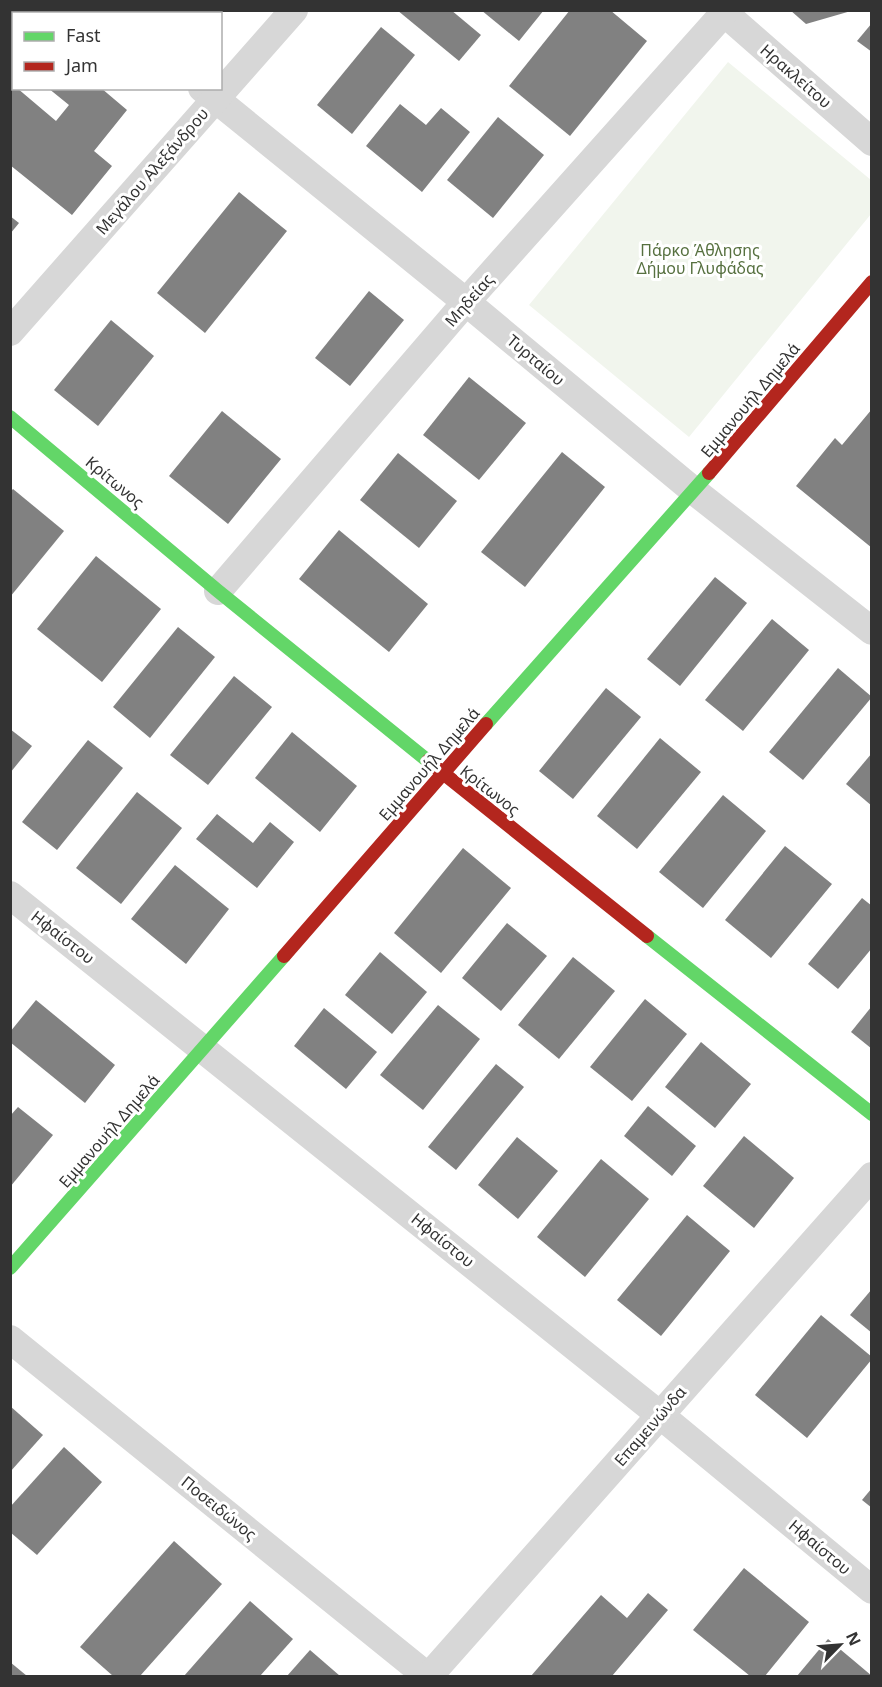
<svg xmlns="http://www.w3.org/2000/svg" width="882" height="1687" font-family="'Noto Sans',sans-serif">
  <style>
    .green { fill: #f1f5ed }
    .building { fill: #818181 }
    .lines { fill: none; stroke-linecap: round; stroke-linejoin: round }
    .street { stroke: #d7d7d7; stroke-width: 28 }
    .fast { stroke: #63d668; stroke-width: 14 }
    .jam { stroke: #b3261e; stroke-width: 14 }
    .labels { text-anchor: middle; stroke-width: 6; stroke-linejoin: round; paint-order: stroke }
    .street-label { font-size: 16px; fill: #333; stroke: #fff }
    .park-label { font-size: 16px; fill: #56703f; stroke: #fff }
  </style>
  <rect width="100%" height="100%" fill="#fff"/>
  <!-- green -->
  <polygon class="green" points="728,62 871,180 871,214 689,437 529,305"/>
  <!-- building -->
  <g class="building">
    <polygon points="397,10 451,10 481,35 459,61"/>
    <polygon points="481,10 544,10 519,41"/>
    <polygon points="570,10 610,10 647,41 570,136 509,86"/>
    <polygon points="790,10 851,10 851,11 806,24"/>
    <polygon points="10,11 14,13 14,50 10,53"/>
    <polygon points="872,23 872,52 857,41"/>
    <polygon points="381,27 415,55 352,134 317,105"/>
    <polygon points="10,83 14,86 14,88 17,88 56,121 69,105 48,88 101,88 127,110 94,151 112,166 72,215 10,165"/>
    <polygon points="400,104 426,125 441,108 470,132 422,192 366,146"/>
    <polygon points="498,117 544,155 493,218 447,180"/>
    <polygon points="239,192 287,231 205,333 157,293"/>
    <polygon points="10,216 19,223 10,234"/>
    <polygon points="369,291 404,320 350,386 315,358"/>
    <polygon points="111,320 154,356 98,426 54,390"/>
    <polygon points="469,377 526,423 479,480 423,435"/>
    <polygon points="872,409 872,548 796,486 835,438 842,445"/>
    <polygon points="222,411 281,459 228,524 169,476"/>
    <polygon points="562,452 605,487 525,587 481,552"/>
    <polygon points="398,453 457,501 419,548 360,500"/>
    <polygon points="13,489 64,531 10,597 10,492"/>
    <polygon points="339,530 428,604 389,652 299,579"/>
    <polygon points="96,556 161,609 102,682 37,629"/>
    <polygon points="715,577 747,603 680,686 647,659"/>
    <polygon points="772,619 809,650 743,731 705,700"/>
    <polygon points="178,627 215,657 150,738 113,707"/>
    <polygon points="838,668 872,697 803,780 769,752"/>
    <polygon points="234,676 272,707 208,785 170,755"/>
    <polygon points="606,688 641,717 573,799 539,771"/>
    <polygon points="10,729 32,746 10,773"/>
    <polygon points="292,732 357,786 320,832 255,778"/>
    <polygon points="660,738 701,772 637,849 597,816"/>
    <polygon points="88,740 123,768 57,850 22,822"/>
    <polygon points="872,753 872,806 846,784"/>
    <polygon points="137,792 182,828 121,904 76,868"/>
    <polygon points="723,795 766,831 703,908 659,872"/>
    <polygon points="217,814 253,843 270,822 294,842 257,888 196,839"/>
    <polygon points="785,846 832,884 771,958 725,920"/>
    <polygon points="463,848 511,888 441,973 394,933"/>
    <polygon points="175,865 229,909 186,964 131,919"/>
    <polygon points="862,898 872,906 872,948 838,989 808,964"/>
    <polygon points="507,923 547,956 501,1011 462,978"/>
    <polygon points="380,952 427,992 392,1034 345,995"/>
    <polygon points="573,957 615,991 559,1059 518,1025"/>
    <polygon points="645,999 687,1034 632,1101 590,1067"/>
    <polygon points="36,1000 115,1065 85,1103 10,1042 10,1032"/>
    <polygon points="438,1005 480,1039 423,1110 380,1075"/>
    <polygon points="872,1006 872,1049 851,1032"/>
    <polygon points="324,1008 377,1052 346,1089 294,1046"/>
    <polygon points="701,1042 751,1084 715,1128 665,1087"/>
    <polygon points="496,1064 524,1087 456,1170 428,1147"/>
    <polygon points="648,1106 696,1146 672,1176 624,1136"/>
    <polygon points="18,1107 53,1135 10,1187 10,1116"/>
    <polygon points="744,1136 794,1178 754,1228 703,1186"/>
    <polygon points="517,1137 558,1171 518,1219 478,1185"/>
    <polygon points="601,1159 649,1199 585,1277 537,1237"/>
    <polygon points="687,1215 730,1251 661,1336 617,1300"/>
    <polygon points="872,1289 872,1333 850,1315"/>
    <polygon points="821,1315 872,1357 872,1359 807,1438 755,1395"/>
    <polygon points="10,1406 43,1435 10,1472"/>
    <polygon points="64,1447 102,1482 37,1555 10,1532 10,1507"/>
    <polygon points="872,1488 872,1508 862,1500"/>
    <polygon points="174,1541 222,1584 140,1676 113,1676 80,1647"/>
    <polygon points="744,1568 809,1622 765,1676 750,1676 693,1630"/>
    <polygon points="648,1593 668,1610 612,1676 531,1676 601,1595 627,1618"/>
    <polygon points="250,1601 293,1639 260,1676 184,1676"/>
    <polygon points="828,1639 872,1676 797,1676"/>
    <polygon points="310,1650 340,1676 287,1676"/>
    <polygon points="10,1662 27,1676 10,1676"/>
  </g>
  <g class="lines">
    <!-- street -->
    <g class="street">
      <polyline points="111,10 114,14"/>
      <polyline points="721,10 872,142"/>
      <polyline points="202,88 466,302 694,491 872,631"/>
      <polyline points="10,332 294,10"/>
      <polyline points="218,591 466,302 724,13"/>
      <polyline points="10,895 660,1415 872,1590"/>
      <polyline points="10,1339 427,1676"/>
      <polyline points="429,1676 872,1176"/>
    </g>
    <!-- fast -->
    <g class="fast">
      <polyline points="10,417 218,591 428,761"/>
      <polyline points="486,724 709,473"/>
      <polyline points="647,936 872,1114"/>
      <polyline points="10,1268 284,956"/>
    </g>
    <!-- jam -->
    <g class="jam">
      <polyline points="709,473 872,282"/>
      <polyline points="428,761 647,936"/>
      <polyline points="284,956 486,724"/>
    </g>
  </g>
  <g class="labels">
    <!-- street labels -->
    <g class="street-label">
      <text transform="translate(796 76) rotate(41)" y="6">Ηρακλείτου</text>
      <text transform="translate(152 171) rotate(-49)" y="6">Μεγάλου Αλεξάνδρου</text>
      <text transform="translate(469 300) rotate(-49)" y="6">Μηδείας</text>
      <text transform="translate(536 360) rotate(40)" y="6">Τυρταίου</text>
      <text transform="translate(750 400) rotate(-50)" y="6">Εμμανουήλ Δημελά</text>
      <text transform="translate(115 482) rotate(40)" y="6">Κρίτωνος</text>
      <text transform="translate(429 764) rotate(-49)" y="6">Εμμανουήλ Δημελά</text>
      <text transform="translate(490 790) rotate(38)" y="6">Κρίτωνος</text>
      <text transform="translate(63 937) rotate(38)" y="6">Ηφαίστου</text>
      <text transform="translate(109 1131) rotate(-49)" y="6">Εμμανουήλ Δημελά</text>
      <text transform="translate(443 1240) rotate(39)" y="6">Ηφαίστου</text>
      <text transform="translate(650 1426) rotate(-49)" y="6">Επαμεινώνδα</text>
      <text transform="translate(219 1508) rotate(39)" y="6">Ποσειδώνος</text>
      <text transform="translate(820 1547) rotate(40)" y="6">Ηφαίστου</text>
    </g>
    <!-- park labels -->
    <g class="park-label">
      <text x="700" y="256">Πάρκο Άθλησης<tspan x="700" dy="18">Δήμου Γλυφάδας</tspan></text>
    </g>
  </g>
  <!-- border -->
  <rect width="882" height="1687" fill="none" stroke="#333333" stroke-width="24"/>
  <!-- legend -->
  <rect x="12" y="12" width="210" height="78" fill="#ffffff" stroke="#adadad" stroke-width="1.5"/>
  <rect x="24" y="32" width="30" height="9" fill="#63d668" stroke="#adadad" stroke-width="1.5"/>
  <text x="66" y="42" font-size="18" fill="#333333">Fast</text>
  <rect x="24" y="62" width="30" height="9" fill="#b3261e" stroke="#adadad" stroke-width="1.5"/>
  <text x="66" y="72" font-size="18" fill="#333333">Jam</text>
  <!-- north arrow -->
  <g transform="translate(840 1645) rotate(65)" stroke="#ffffff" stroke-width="4.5" paint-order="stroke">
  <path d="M0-4.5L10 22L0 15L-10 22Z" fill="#333333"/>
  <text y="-9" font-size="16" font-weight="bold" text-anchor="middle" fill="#333333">N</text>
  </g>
</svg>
